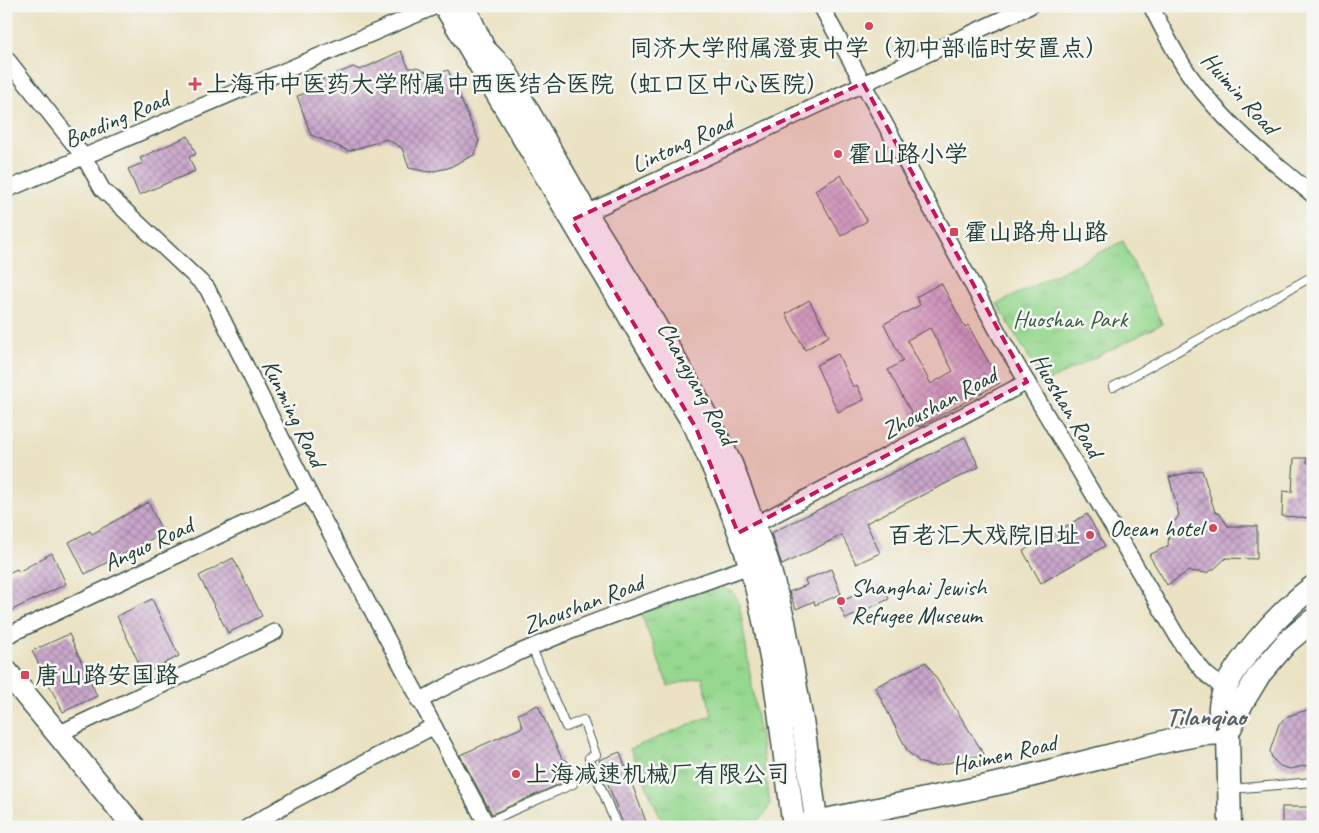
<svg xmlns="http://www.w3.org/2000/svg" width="1319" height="833" font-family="Caveat,'LXGW WenKai TC',sans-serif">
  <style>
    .park { fill: url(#park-tufts); stroke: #5a8a62 }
    .building { fill: url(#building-cross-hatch); fill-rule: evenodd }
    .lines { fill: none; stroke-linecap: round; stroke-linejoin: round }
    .lane-casing { stroke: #3d5649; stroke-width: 10 }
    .street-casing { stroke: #3d5649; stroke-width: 18 }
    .secondary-casing { stroke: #3d5649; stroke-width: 25 }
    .lane { stroke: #fff; stroke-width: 8 }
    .street { stroke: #fff; stroke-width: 15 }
    .secondary { stroke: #fff; stroke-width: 22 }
    .marked { fill: #c2185b; fill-opacity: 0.2; stroke: #c2185b; stroke-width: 4; stroke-dasharray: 10 6; stroke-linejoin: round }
    .poi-dot { fill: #d1495b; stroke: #f6f6f2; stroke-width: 2 }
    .labels { text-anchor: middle; stroke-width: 5; stroke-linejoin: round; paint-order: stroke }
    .poi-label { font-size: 24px; fill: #1f3d34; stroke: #f6f6f2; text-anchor: start }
    .street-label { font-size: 24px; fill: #1f3d34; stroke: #f6f6f2 }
    .park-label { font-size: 24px; fill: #375c46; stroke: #f6f6f2 }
    .quarter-label { font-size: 26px; font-weight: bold; fill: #5a6269; stroke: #f6f6f2 }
  </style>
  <defs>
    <pattern id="park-tufts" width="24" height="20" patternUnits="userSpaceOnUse" patternTransform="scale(1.25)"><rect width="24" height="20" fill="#96d88f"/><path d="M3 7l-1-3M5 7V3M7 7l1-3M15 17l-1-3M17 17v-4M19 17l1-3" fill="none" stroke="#81ba7c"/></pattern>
    <pattern id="building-cross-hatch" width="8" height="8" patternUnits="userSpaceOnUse" patternTransform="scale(1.25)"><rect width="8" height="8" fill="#c9a6cb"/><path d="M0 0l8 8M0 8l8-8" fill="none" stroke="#a388a6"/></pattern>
  </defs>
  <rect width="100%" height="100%" fill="#f6f6f2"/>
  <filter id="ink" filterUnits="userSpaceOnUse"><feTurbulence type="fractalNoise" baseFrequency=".02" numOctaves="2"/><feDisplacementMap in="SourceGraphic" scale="10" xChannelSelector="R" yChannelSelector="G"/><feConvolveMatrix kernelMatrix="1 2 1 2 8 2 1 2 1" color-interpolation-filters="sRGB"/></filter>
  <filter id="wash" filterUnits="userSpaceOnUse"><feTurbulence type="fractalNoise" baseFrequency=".0096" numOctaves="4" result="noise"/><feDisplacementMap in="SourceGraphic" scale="20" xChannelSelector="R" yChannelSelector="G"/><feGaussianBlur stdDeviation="1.12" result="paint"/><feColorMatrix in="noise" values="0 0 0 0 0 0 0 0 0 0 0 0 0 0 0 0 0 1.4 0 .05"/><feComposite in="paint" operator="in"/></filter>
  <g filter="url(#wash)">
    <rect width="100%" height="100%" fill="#eae2c3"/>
    <!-- park -->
    <g class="park">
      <polygon points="1123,241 1162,324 1044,383 997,304"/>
      <path d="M 724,588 C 738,593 738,600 741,614 L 770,803 C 768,808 766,813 762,817 C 748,831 686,827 665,827 L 630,749 L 712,715 L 702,677 L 668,686 L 641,613 L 712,589 Z"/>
    </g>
    <g id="blocks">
      <!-- building -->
      <g class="building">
        <polygon points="401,51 409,68 417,68 429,73 432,77 448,70 479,141 474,155 448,168 429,172 409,168 402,148 387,139 349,151 311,135 297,96 306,93 309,85 353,67 360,70"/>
        <polygon points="188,136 196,154 189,157 195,171 139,195 128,169 143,163 140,158"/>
        <polygon points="841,175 867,221 841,236 815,190"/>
        <path d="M 941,283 L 965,327 L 968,325 L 1000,383 L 919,427 L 888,370 L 903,361 L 884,324 L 920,305 L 916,297 ZM 930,328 L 953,371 L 931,384 L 907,340 Z"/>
        <polygon points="809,300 829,336 805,350 786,314"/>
        <polygon points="838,354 853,387 857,385 864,400 838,412 816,365"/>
        <polygon points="965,437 979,467 866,523 880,553 856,564 842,535 782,565 771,533"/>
        <polygon points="1294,458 1307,458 1307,463 1313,463 1313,518 1282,516 1283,491 1292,492"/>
        <polygon points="1202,470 1215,512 1220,514 1228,526 1257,526 1257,559 1226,558 1214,569 1206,573 1189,571 1167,585 1149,555 1168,546 1169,530 1179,515 1169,477"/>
        <polygon points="148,502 163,533 85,574 69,542 90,531 92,534"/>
        <polygon points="1087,514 1105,546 1041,583 1023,551"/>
        <polygon points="52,553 66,584 6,613 6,574 17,569 18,572"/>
        <polygon points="233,558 262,616 228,633 199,576"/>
        <polygon points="831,569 841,594 815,605 814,601 796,609 789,592 807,585 805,580"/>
        <polygon points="881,583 889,599 846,619 838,603"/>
        <polygon points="152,599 179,656 144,674 117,616"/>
        <polygon points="69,634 97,696 63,712 32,651"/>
        <polygon points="926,662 984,754 935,766 921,763 908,752 875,687"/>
        <polygon points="538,705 562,759 559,766 566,781 492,814 460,755 523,727 518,714"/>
        <polygon points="1313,708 1313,764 1290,769 1280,766 1272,758 1270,751 1279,724 1288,716"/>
        <polygon points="620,752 648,827 624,827 599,760"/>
        <rect x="1282" y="807" width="31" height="20"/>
      </g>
    </g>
  </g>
  <g filter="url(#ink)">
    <use href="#blocks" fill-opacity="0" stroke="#3d5649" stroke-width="1"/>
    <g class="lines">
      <defs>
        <g id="lane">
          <polyline points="1113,387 1313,276"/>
          <polyline points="532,648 566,727 583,720 596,755 589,758 615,822"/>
          <polyline points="1231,789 1313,782"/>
          <polyline points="485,823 573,784 564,764"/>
        </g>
        <g id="street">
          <polyline points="821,6 1004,343 1183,646 1205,673 1231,695"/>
          <path d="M 1151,6 C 1163,30 1176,56 1191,77 C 1224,123 1269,159 1313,195"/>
          <polyline points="6,58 84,157 102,189 207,288 309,493 488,827"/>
          <polyline points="6,190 436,6"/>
          <polyline points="578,217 1030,6"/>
          <polyline points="747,529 1027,382"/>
          <polyline points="6,636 309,493"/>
          <path d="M 419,701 C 526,642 644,604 758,563"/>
          <polyline points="58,734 275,632"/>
          <polyline points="248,827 292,801 434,726"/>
        </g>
        <g id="secondary">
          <path d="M 445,6 L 696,428 C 716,473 736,518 750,565 C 775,648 782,741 794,827"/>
          <polyline points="464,6 484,49 504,69 586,213 644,306 694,393 731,464 767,560 784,622 804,732 817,827"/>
          <polyline points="6,671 134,827"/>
          <path d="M 1228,733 C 1224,724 1219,717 1220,707 C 1223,672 1284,607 1313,587"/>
          <polyline points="802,825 1006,782 1171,740 1203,734 1228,733"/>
          <polyline points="1230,827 1228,733 1242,703 1259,675 1287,642 1313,620"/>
        </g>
      </defs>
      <!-- lane casing -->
      <use href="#lane" class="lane-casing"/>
      <!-- street casing -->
      <use href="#street" class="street-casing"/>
      <!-- secondary casing -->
      <use href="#secondary" class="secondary-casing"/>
      <!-- lane -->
      <use href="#lane" class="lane"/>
      <!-- street -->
      <use href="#street" class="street"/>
      <!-- secondary -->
      <use href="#secondary" class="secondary"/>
    </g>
  </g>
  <!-- marked area -->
  <path class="marked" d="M 863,83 L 1027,382 L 738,533 L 696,428 L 572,220 Z"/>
  <!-- markers -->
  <g class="poi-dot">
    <circle cx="869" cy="26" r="5"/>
    <path d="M192.5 76.5h5v5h5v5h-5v5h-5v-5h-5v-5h5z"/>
    <circle cx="838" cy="154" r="5"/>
    <rect x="949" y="227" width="10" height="10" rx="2.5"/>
    <circle cx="1213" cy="528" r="5"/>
    <circle cx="1090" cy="535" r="5"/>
    <circle cx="841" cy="601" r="5"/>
    <rect x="20" y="670" width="10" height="10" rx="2.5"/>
    <circle cx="516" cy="774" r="5"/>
  </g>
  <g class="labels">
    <!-- poi labels -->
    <g class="poi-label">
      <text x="869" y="56" text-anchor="middle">同济大学附属澄衷中学（初中部临时安置点）</text>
      <text x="206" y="92">上海市中医药大学附属中西医结合医院（虹口区中心医院）</text>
      <text x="848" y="162">霍山路小学</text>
      <text x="964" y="240">霍山路舟山路</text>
      <text x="1203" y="536" text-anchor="end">Ocean hotel</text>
      <text x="1080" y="543" text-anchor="end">百老汇大戏院旧址</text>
      <text x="851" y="595">Shanghai Jewish<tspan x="851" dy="28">Refugee Museum</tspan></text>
      <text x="35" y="683">唐山路安国路</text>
      <text x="526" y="782">上海减速机械厂有限公司</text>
    </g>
    <!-- street labels -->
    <g class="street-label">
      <text transform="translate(1240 93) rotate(48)" y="8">Huimin Road</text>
      <text transform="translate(116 119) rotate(-23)" y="8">Baoding Road</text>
      <text transform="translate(682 143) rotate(-25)" y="8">Lintong Road</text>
      <text transform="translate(697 383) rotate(61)" y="8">Changyang Road</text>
      <text transform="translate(939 403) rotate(-28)" y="8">Zhoushan Road</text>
      <text transform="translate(1067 405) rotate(59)" y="8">Huoshan Road</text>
      <text transform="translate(294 413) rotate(64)" y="8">Kunming Road</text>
      <text transform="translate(148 544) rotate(-25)" y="8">Anguo Road</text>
      <text transform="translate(583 604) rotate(-21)" y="8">Zhoushan Road</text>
      <text transform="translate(1004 754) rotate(-13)" y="8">Haimen Road</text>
    </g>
    <!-- park labels -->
    <g class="park-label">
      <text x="1070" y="327">Huoshan Park</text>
    </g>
    <!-- quarter labels -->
    <g class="quarter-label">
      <text x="1206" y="725">Tilanqiao</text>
    </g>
  </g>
  <!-- margin -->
  <rect width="1319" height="833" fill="none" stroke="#f6f6f2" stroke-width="25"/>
</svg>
